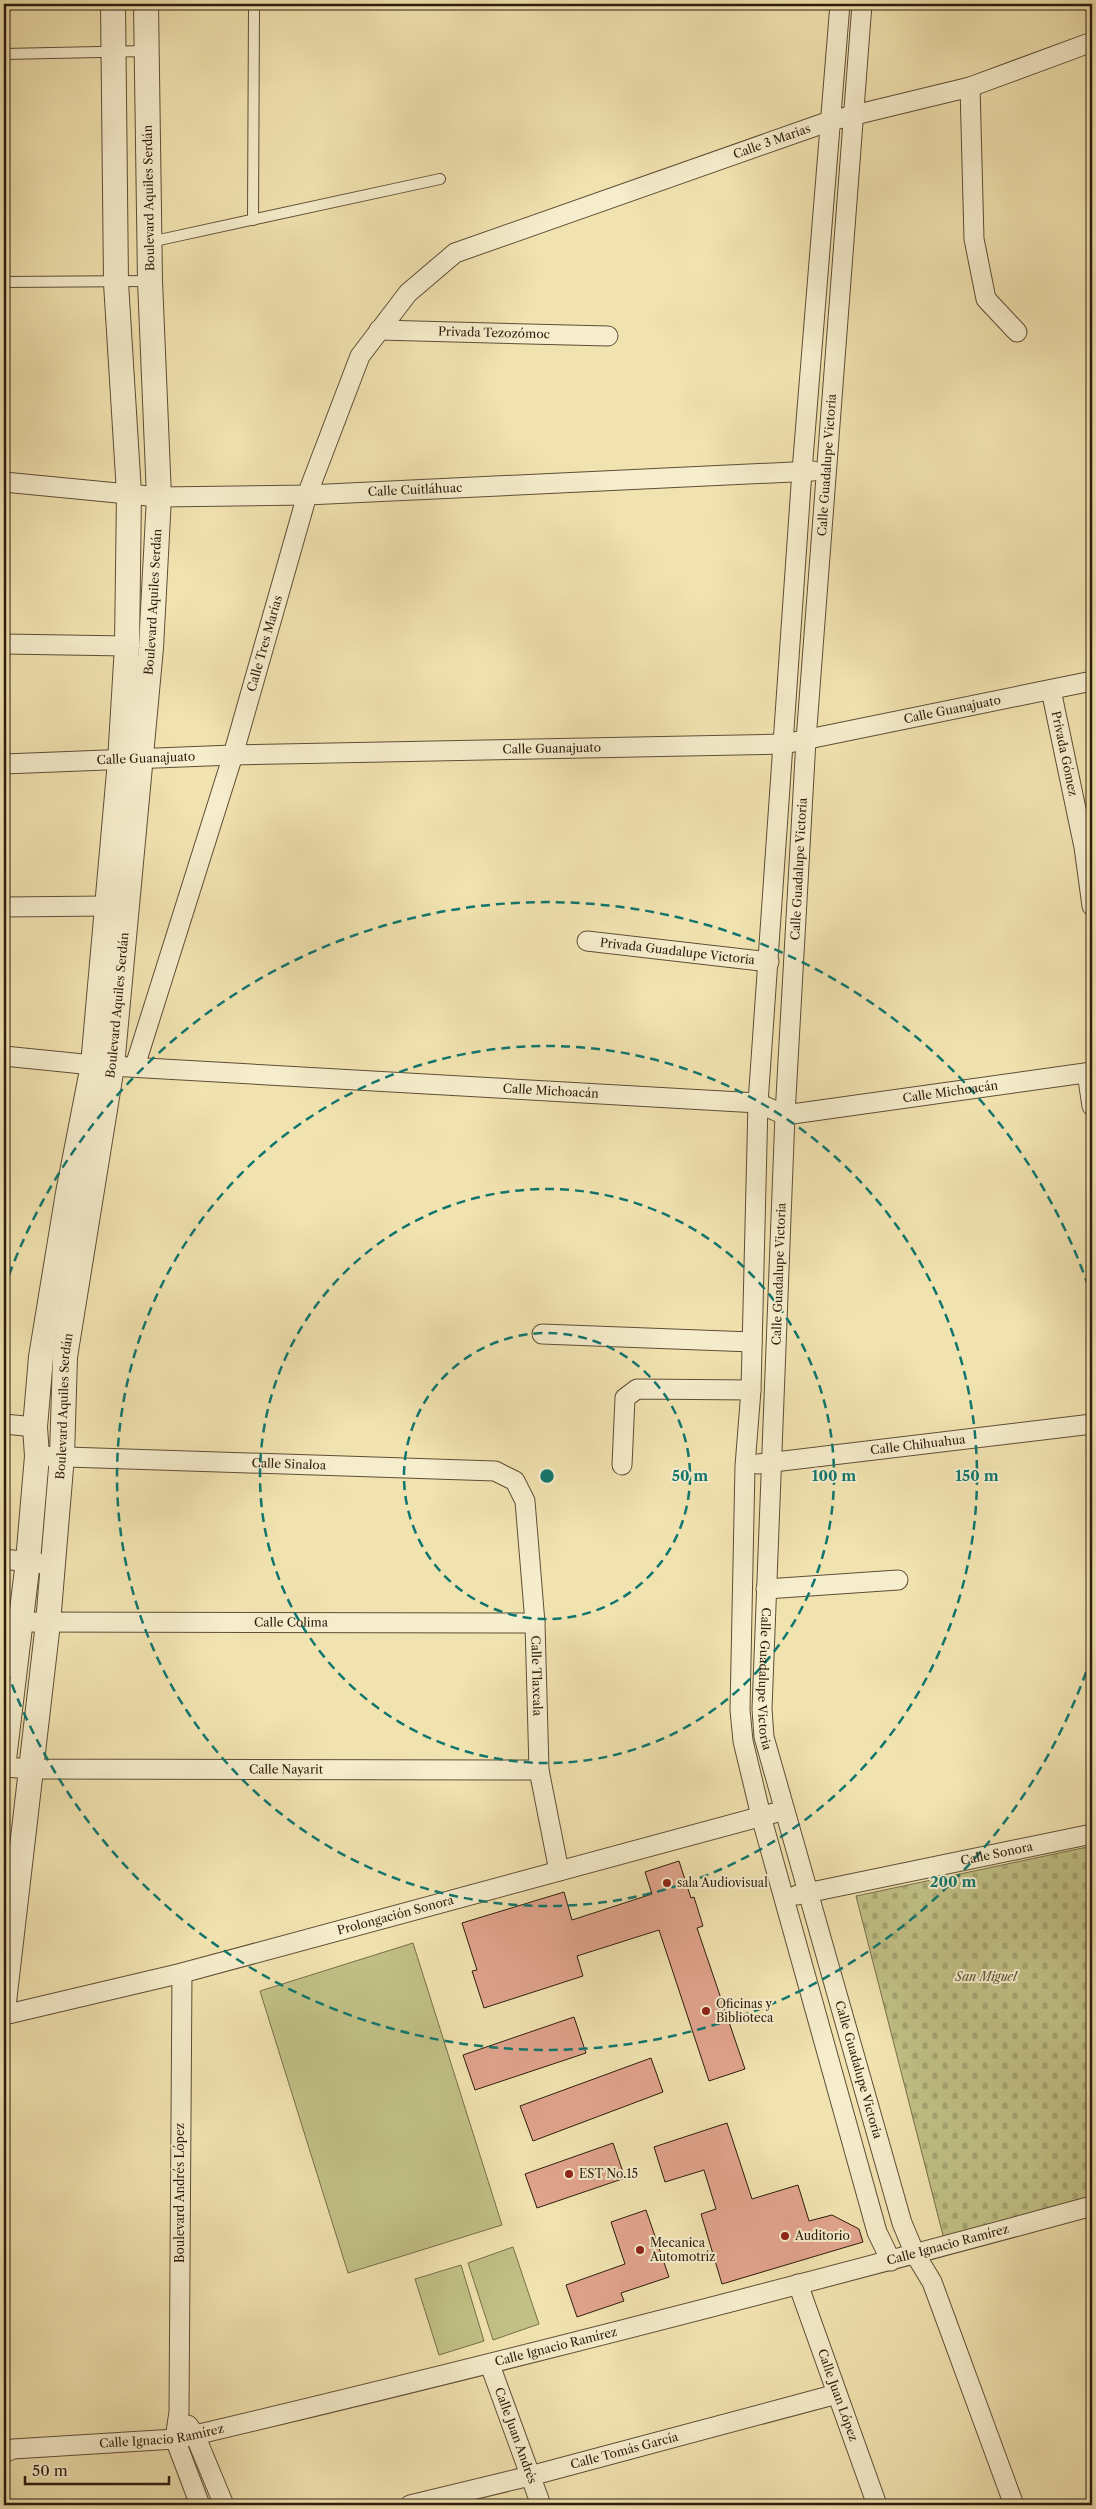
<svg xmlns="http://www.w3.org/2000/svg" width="1096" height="2509" font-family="'Libre Caslon Text',serif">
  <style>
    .cemetery { fill: url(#cemetery-stones); stroke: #776e4a }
    .garden { fill: #c1c186; stroke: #776e4a }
    .building { fill: #e1a48d; stroke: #2d1c0e }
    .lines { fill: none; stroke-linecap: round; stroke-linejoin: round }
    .service-casing { stroke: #5e4e36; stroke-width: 12 }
    .minor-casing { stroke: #5e4e36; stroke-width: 21 }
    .tertiary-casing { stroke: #5e4e36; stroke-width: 26 }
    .service { stroke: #f6edcc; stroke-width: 10 }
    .minor { stroke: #f6edcc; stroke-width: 19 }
    .tertiary { stroke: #f6edcc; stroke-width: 24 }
    .ring { fill: none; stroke: #0f766e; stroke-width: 2.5; stroke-dasharray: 9 6 }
    .poi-dot { fill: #8f2418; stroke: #f6edcc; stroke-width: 2 }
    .labels { text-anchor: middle; stroke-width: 4; stroke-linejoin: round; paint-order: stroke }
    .street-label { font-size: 12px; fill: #2d1c0e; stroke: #f6edcc }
    .poi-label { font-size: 12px; fill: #2d1c0e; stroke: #f6edcc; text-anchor: start }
    .park-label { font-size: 12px; font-style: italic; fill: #594e32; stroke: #f6edcc }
    .centre { fill: #0f766e; stroke: #f6edcc; stroke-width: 2.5 }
    .ring-label { font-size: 15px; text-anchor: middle; font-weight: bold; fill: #0f766e; stroke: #f6edcc; stroke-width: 4; stroke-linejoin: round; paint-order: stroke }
  </style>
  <defs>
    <pattern id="cemetery-stones" width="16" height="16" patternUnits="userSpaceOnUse" patternTransform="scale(1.25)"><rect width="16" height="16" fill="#c1c186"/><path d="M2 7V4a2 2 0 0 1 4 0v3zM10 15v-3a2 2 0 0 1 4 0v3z" fill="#a6a572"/></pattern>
  </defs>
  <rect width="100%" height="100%" fill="#f1e3b0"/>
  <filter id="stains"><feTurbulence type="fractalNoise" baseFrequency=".004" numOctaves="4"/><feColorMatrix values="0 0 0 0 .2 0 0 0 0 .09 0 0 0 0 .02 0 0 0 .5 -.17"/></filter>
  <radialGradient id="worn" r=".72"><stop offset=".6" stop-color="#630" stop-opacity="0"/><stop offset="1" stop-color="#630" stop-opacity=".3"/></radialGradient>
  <!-- cemetery -->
  <polygon class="cemetery" points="1092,1846 1092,2200 945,2243 856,1896"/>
  <!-- garden -->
  <g class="garden">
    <polygon points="413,1943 502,2225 348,2273 260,1991"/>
    <polygon points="513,2247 539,2324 493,2340 468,2263"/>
    <polygon points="461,2265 484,2341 439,2355 415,2279"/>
  </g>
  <!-- building -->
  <g class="building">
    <polygon points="679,1861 691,1898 694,1897 703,1926 697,1928 745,2069 709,2081 659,1930 577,1956 583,1976 484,2008 472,1971 477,1970 462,1923 564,1892 572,1920 652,1894 645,1872"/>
    <polygon points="574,2017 586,2053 475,2090 463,2055"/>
    <polygon points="651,2058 663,2092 533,2141 520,2106"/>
    <polygon points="727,2123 752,2199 798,2185 809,2221 832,2215 859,2229 863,2242 722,2284 701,2214 716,2209 704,2170 665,2182 654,2147"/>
    <polygon points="613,2143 625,2178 537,2208 525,2174"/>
    <polygon points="646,2210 669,2277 621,2293 624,2301 577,2317 566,2285 625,2264 611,2222"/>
  </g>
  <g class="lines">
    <defs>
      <g id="service">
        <polyline points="4,54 147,51"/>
        <polyline points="253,220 254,4"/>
        <polyline points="150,242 440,179"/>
        <polyline points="4,282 150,281"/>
      </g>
      <g id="minor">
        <polyline points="840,4 802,471 758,1103 751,1390 745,1466 740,1710 743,1741 761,1816 877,2232 891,2261"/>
        <path id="s1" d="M 862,4 L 806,740 L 785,1115 L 762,1709 L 764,1737 L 902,2223 L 915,2254 L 932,2282 L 1014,2505"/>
        <polyline points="970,87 974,239 986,299 1017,332"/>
        <path id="s2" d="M 379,330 L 608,336"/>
        <path id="s3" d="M 4,482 L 159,497 L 307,495 L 813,471"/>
        <polyline points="4,644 127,646"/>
        <path id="s4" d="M 1051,690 L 1084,847 L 1092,906"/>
        <path id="s5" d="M 4,764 L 233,755 L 784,744 L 1092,681"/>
        <polyline points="4,907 107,906"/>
        <path id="s6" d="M 587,941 L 769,962"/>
        <path id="s7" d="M 4,1056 L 93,1065 L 758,1103 L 785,1115 L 1092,1072"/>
        <path id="s8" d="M 135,1066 L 233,755 L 307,495 L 360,356 L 408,293 L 455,253 L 830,121 L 970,87 L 1092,42"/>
        <polyline points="1087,1073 1092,1106"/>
        <polyline points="542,1334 752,1342"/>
        <polyline points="4,1424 35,1427"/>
        <path id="s9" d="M 37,1456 L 495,1471 L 515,1481 L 525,1501 L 535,1623 L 539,1770 L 559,1871"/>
        <path id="s10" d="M 758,1464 L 1092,1424"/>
        <polyline points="622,1465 625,1398 637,1389 751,1390"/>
        <polyline points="4,1559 53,1565"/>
        <polyline points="766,1589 898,1580"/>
        <path id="s11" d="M 20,1622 L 535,1623"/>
        <path id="s12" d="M 4,1767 L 33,1769 L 539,1770"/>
        <polyline points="4,1861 21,1864"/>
        <path id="s13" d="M 797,1895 L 1092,1834"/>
        <polyline points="182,1973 179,2412 175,2439 200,2505"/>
        <path id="s14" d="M 4,2015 L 182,1973 L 774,1813"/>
        <path id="s15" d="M 798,2284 L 877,2505"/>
        <path id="s16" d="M 490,2365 L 541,2505"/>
        <polyline points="188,2425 195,2435 224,2505"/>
        <path id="s17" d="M 4,2453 L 13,2449 L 175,2439 L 195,2435 C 496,2364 794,2287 1092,2206"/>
        <path id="s18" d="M 410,2505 L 530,2476 L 837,2394"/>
      </g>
      <g id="tertiary">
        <polyline points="4,1759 28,1561 37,1456 35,1427 41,1357 68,1193 93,1065 120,761 127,646 129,493 116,283 113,4"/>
        <path id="s19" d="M 4,2002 L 48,1623 L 62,1456 L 65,1357 L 112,1066 L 151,648 L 159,497 L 150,281 L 146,4"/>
      </g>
    </defs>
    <!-- service casing -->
    <use href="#service" class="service-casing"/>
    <!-- minor casing -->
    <use href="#minor" class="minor-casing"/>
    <!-- tertiary casing -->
    <use href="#tertiary" class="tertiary-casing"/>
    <!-- service -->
    <use href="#service" class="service"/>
    <!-- minor -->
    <use href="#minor" class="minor"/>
    <!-- tertiary -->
    <use href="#tertiary" class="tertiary"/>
  </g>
  <!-- distance rings -->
  <g class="ring">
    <circle cx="547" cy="1476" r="143"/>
    <circle cx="547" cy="1476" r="287"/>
    <circle cx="547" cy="1476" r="430"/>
    <path d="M1091 1658A574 574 0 0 1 4 1663M4 1289A574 574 0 0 1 1091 1294"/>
  </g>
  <!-- markers -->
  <g class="poi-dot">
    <circle cx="667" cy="1883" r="5"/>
    <circle cx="706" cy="2011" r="5"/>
    <circle cx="569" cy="2174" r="5"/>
    <circle cx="785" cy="2236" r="5"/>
    <circle cx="640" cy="2250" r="5"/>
  </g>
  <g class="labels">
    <!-- street labels -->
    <g class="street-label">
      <text dy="4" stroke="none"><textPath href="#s8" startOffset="1222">Calle 3 Marias</textPath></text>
      <text transform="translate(149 198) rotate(-91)" y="4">Boulevard Aquiles Serdán</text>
      <text dy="4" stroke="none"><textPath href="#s2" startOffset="115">Privada Tezozómoc</textPath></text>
      <text transform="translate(827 465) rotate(-86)" y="4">Calle Guadalupe Victoria</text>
      <text dy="4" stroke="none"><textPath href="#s3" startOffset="412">Calle Cuitláhuac</textPath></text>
      <text dy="4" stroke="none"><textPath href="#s19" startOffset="1409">Boulevard Aquiles Serdán</textPath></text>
      <text dy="4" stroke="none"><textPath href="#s8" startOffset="442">Calle Tres Marías</textPath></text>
      <text dy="4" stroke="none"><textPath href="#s5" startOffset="952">Calle Guanajuato</textPath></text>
      <text dy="4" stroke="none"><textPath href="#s5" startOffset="548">Calle Guanajuato</textPath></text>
      <text dy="4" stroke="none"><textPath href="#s4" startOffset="65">Privada Gómez</textPath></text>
      <text dy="4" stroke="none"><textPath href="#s5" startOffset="142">Calle Guanajuato</textPath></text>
      <text transform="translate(799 869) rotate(-87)" y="4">Calle Guadalupe Victoria</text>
      <text dy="4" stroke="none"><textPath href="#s6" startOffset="91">Privada Guadalupe Victoria</textPath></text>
      <text dy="4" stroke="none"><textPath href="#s19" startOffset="1004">Boulevard Aquiles Serdán</textPath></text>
      <text dy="4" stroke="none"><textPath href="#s7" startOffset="548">Calle Michoacán</textPath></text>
      <text dy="4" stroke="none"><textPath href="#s7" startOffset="952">Calle Michoacán</textPath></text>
      <text transform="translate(779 1274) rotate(-88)" y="4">Calle Guadalupe Victoria</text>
      <text dy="4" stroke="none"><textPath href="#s19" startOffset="599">Boulevard Aquiles Serdán</textPath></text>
      <text dy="4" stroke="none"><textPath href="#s10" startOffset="161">Calle Chihuahua</textPath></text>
      <text dy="4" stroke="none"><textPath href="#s9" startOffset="252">Calle Sinaloa</textPath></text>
      <text dy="4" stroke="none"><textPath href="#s11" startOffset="271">Calle Colima</textPath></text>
      <text dy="4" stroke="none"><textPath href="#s9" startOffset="678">Calle Tlaxcala</textPath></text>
      <text dy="4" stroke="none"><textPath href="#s1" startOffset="1678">Calle Guadalupe Victoria</textPath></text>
      <text dy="4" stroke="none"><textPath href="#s12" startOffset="282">Calle Nayarit</textPath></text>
      <text dy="4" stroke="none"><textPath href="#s13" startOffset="204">Calle Sonora</textPath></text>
      <text dy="4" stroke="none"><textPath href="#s14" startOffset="404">Prolongación Sonora</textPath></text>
      <text dy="4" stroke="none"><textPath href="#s1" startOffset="2082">Calle Guadalupe Victoria</textPath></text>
      <text transform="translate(180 2193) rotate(-90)" y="4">Boulevard Andrés López</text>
      <text dy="4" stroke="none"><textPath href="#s17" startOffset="969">Calle Ignacio Ramírez</textPath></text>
      <text dy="4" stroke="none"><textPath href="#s17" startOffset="564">Calle Ignacio Ramírez</textPath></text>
      <text dy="4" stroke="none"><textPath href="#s15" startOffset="118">Calle Juan López</textPath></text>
      <text dy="4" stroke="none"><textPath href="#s17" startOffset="159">Calle Ignacio Ramírez</textPath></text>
      <text dy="4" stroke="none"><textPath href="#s16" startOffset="75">Calle Juan Andrés</textPath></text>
      <text dy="4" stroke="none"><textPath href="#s18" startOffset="221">Calle Tomás García</textPath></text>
    </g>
    <!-- poi labels -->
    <g class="poi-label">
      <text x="677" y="1887">sala Audiovisual</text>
      <text x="716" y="2008">Oficinas y<tspan x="716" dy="14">Biblioteca</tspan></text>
      <text x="579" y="2178">EST No.15</text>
      <text x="795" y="2240">Auditorio</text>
      <text x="650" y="2247">Mecanica<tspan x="650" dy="14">Automotríz</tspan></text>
    </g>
    <!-- park labels -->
    <g class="park-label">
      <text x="986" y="1981">San Miguel</text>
    </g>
  </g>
  <circle cx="547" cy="1476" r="8" class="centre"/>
  <g class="ring-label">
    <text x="690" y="1481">50 m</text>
    <text x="834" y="1481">100 m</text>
    <text x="977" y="1481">150 m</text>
    <text x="953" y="1887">200 m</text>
  </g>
  <!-- margin -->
  <rect width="1096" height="2509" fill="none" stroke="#f1e3b0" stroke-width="20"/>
  <rect x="5" y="5" width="1086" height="2499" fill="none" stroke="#2d1c0e" stroke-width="2.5"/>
  <rect x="10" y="10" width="1076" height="2489" fill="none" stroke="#2d1c0e"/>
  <!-- scale -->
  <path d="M25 2476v8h144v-8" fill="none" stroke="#2d1c0e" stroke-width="2.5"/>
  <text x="32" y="2476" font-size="15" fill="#2d1c0e" stroke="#f6edcc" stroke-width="4" paint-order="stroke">50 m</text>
  <rect width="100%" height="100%" filter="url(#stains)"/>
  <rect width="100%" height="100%" fill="url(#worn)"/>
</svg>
